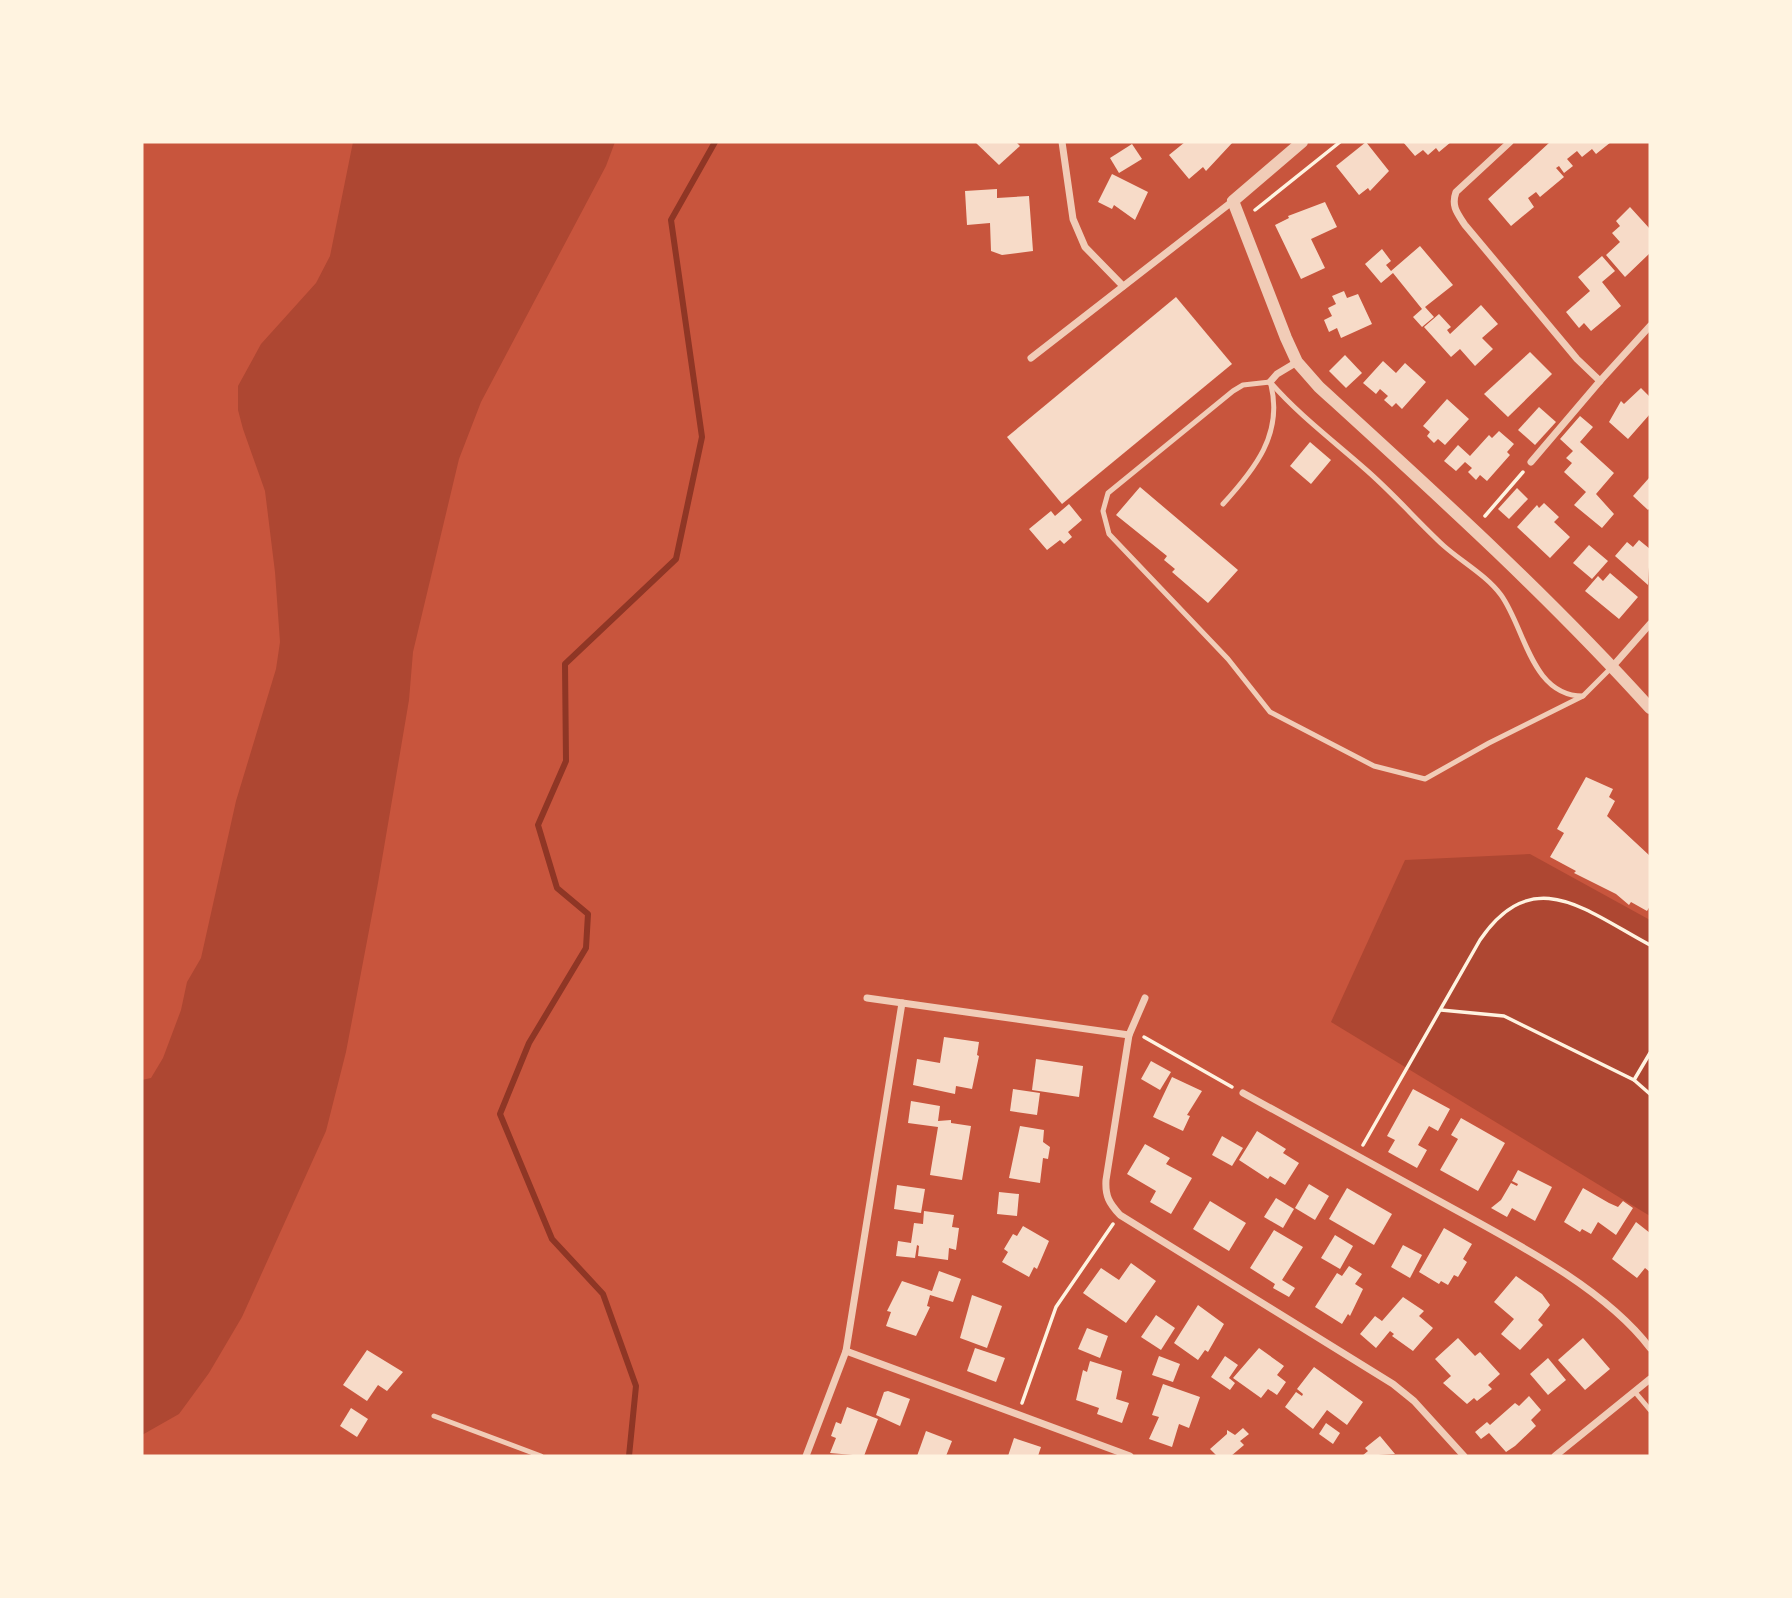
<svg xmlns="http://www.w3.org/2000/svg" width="1792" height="1598" font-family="Barlow,sans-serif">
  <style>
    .green { fill: #ae4732 }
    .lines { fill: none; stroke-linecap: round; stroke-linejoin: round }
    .stream { stroke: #8f3625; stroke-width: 6 }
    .building { fill: #f7dbc8 }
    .path { stroke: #fff3e0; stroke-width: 3.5 }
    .service { stroke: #f1ccb7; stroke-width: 5 }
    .minor { stroke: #f1ccb7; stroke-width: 7 }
    .tertiary { stroke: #f1ccb7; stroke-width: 12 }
  </style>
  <rect width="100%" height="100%" fill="#c8553d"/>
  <!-- green -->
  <g class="green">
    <polygon points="353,142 615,142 606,166 481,402 459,459 413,652 409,700 378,883 346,1052 326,1131 242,1317 209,1373 179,1414 142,1435 142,1080 151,1078 163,1058 181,1010 187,982 201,958 236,801 276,669 280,642 275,572 265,491 243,429 238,410 238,386 261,344 316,283 330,256"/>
    <polygon points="1530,854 1650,920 1650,1216 1331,1022 1405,860"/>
  </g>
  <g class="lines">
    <!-- stream -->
    <polyline class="stream" points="629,1456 636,1386 603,1294 552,1239 500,1114 529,1043 586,948 588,914 557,888 538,825 566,761 565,664 676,559 702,437 671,220 715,142"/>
  </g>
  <!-- building -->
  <g class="building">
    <polygon points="975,142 1016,142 1020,146 999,165"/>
    <polygon points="1185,142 1233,142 1206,171 1203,167 1189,179 1169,155"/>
    <polygon points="1366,142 1389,171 1370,191 1368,188 1359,195 1336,166"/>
    <polygon points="1403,142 1451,142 1439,152 1436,148 1428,155 1423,150 1415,156"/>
    <polygon points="1550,142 1611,142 1596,154 1592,149 1582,157 1577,151 1567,159 1573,166 1564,173 1559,166 1556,168 1564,177 1540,197 1536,192 1528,198 1534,207 1511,226 1488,199"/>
    <polygon points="1132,144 1142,159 1119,173 1110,158"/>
    <polygon points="1112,174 1148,192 1135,220 1114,205 1112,209 1098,202"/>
    <polygon points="997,189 997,198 1029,196 1033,251 1002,255 991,251 990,223 967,225 965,191"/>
    <polygon points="1325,202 1337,227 1311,239 1325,268 1301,279 1275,225 1289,218 1288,216"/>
    <polygon points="1630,207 1650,229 1650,253 1625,277 1606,255 1620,242 1612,233 1620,226 1616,221"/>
    <polygon points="1420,246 1453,285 1425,307 1434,317 1422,327 1413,317 1422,309 1393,273 1381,283 1365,264 1382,249 1391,261 1386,265 1391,271"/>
    <polygon points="1602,256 1615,271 1602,282 1621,306 1591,331 1584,323 1579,328 1566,312 1590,291 1578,277"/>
    <polygon points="1344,291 1347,298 1358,294 1372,324 1341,338 1337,328 1329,332 1324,320 1332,316 1328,308 1336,304 1332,296"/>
    <polygon points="1176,297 1232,364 1062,504 1007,437"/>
    <polygon points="1481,305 1498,324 1482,338 1493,349 1475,366 1460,349 1451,357 1424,327 1439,314 1451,327 1447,330 1450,334"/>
    <polygon points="1530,352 1552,374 1508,417 1484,394"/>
    <polygon points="1345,355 1362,373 1346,388 1329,371"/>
    <polygon points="1383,361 1396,373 1405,363 1426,382 1402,409 1396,403 1392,407 1384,400 1388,396 1380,389 1376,394 1363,383"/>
    <polygon points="1641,388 1650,397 1650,414 1628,439 1609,422 1621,401 1624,404"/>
    <polygon points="1447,399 1469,419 1445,445 1438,439 1434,443 1427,436 1430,432 1423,426"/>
    <polygon points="1539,407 1556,422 1535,445 1518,430"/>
    <polygon points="1580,416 1593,427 1580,442 1614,473 1596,494 1614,514 1602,528 1574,505 1586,492 1564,472 1572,463 1566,458 1573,451 1560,439"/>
    <polygon points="1499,431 1514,444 1507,452 1510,455 1487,481 1480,475 1476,480 1468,472 1472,468 1465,462 1456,471 1444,461 1458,445 1470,456 1489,435 1492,438"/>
    <polygon points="1310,442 1331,460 1311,484 1290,466"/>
    <polygon points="1649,478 1650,508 1648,510 1633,496"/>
    <polygon points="1140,487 1238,570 1208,603 1172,572 1175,569 1164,560 1167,556 1116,515"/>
    <polygon points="1517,488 1528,499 1509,519 1498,509"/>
    <polygon points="1544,503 1559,517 1554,522 1570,537 1550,558 1517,527 1537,505 1539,508"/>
    <polygon points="1069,504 1082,520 1068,532 1072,537 1064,544 1060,540 1047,550 1029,529 1051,511 1055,516"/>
    <polygon points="1639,540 1650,549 1648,585 1615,556 1627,542 1633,547"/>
    <polygon points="1589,545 1608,561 1592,579 1573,563"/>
    <polygon points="1610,573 1638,597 1619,619 1585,591 1598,576 1603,581"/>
    <polygon points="1586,777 1613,789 1609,797 1615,801 1607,816 1650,856 1650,906 1647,911 1631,902 1629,905 1616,894 1574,873 1576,871 1550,857 1564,833 1557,829"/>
    <polygon points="944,1037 979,1042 977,1055 979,1056 972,1089 956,1086 955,1094 913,1085 917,1059 940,1063"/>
    <polygon points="1036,1059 1083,1066 1079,1097 1032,1090"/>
    <polygon points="1151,1061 1171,1072 1160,1090 1141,1079"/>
    <polygon points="1172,1077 1202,1091 1187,1115 1190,1116 1183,1131 1153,1117"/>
    <polygon points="1013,1089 1040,1093 1037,1115 1010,1111"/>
    <polygon points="1413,1089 1450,1109 1438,1131 1429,1126 1418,1145 1427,1150 1417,1168 1388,1152 1395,1140 1387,1136"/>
    <polygon points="911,1101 940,1106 938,1121 951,1120 951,1123 971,1126 962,1180 930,1175 938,1127 908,1123"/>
    <polygon points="1461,1118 1505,1143 1478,1191 1440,1170 1458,1139 1451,1135"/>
    <polygon points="1020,1126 1044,1130 1043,1142 1050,1147 1048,1159 1043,1158 1040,1183 1009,1178"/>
    <polygon points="1257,1131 1286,1149 1283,1153 1299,1163 1285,1185 1270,1176 1268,1179 1239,1160"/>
    <polygon points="1222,1136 1243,1148 1232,1166 1212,1155"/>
    <polygon points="1145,1144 1170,1158 1166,1164 1192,1178 1171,1214 1150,1202 1156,1191 1127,1174"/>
    <polygon points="1518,1170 1552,1187 1535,1221 1512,1208 1507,1217 1491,1208 1501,1200 1511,1183 1517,1186 1518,1184 1512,1181"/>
    <polygon points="1309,1184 1329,1196 1315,1220 1295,1208"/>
    <polygon points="897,1185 925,1189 921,1213 894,1209"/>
    <polygon points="1347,1188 1392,1214 1374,1245 1329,1219"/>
    <polygon points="1583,1188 1609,1203 1618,1207 1623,1201 1633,1208 1616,1235 1598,1222 1591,1234 1582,1229 1580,1232 1564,1222"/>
    <polygon points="999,1192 1019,1194 1017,1216 997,1214"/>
    <polygon points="1276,1198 1294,1209 1283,1228 1264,1217"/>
    <polygon points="1210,1201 1246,1223 1229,1251 1193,1229"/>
    <polygon points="924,1211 954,1215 952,1227 959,1228 956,1250 949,1248 948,1260 918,1256 919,1246 917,1245 915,1258 896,1256 898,1241 911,1243 914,1223 923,1224"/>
    <polygon points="1636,1222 1650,1233 1650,1272 1645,1268 1637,1278 1612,1259"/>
    <polygon points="1023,1226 1049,1241 1037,1269 1034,1267 1029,1277 1002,1262 1008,1252 1004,1249 1013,1234 1017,1236"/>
    <polygon points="1444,1228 1472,1244 1463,1259 1467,1262 1458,1277 1454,1275 1448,1285 1441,1281 1439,1284 1419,1272"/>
    <polygon points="1274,1230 1303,1247 1282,1280 1295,1288 1289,1297 1273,1288 1275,1284 1250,1268"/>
    <polygon points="1335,1235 1353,1246 1340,1269 1321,1258"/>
    <polygon points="1403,1245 1422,1255 1410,1278 1391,1267"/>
    <polygon points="1131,1263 1156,1281 1126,1323 1083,1293 1101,1268 1119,1280"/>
    <polygon points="1349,1266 1362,1274 1355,1284 1363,1289 1350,1316 1348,1314 1342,1324 1315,1307 1337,1273 1342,1276"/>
    <polygon points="939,1271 961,1279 953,1302 930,1295 927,1306 930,1307 916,1336 886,1326 891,1312 887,1311 902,1281 932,1291"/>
    <polygon points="1516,1276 1542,1294 1550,1305 1538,1320 1543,1325 1520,1350 1501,1334 1514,1319 1494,1302"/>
    <polygon points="972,1295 1002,1306 987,1348 960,1338"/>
    <polygon points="1403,1297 1424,1311 1419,1316 1433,1328 1413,1351 1392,1336 1394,1334 1390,1331 1376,1348 1360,1334 1375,1316 1382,1321"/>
    <polygon points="1198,1305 1224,1324 1208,1352 1205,1350 1198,1360 1174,1343"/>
    <polygon points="1156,1315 1175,1328 1161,1350 1141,1337"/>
    <polygon points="1087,1328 1108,1336 1100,1358 1078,1349"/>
    <polygon points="1458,1338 1475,1356 1480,1352 1500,1374 1488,1385 1492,1389 1477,1401 1474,1398 1467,1404 1443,1383 1451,1376 1435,1359"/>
    <polygon points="1583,1338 1610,1369 1585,1390 1558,1360"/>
    <polygon points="975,1348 1005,1358 996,1382 967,1371"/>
    <polygon points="1259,1348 1284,1366 1277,1375 1286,1382 1277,1395 1268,1389 1261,1398 1233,1378"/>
    <polygon points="367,1350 403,1372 387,1391 378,1385 367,1401 343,1385"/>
    <polygon points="1159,1356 1180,1364 1173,1382 1152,1375"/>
    <polygon points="1225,1356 1238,1365 1229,1378 1235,1383 1230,1390 1211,1377"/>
    <polygon points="1548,1358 1566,1380 1548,1395 1530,1374"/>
    <polygon points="1090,1361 1122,1371 1116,1399 1129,1403 1122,1423 1097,1414 1099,1408 1076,1400 1083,1370 1087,1372"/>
    <polygon points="1314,1367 1363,1402 1347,1425 1327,1410 1313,1429 1285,1407 1296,1392 1302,1396 1303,1394 1297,1389"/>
    <polygon points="1163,1384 1200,1397 1189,1428 1179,1424 1172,1447 1149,1439 1159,1417 1152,1415"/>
    <polygon points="888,1391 910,1399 900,1426 876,1415 884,1392"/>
    <polygon points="1529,1396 1541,1410 1531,1420 1536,1426 1515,1446 1506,1452 1489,1433 1481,1439 1475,1432 1487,1422 1490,1425 1515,1403 1519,1406"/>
    <polygon points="847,1407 878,1419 864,1456 830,1453 836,1438 831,1436 836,1422 841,1424"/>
    <polygon points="351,1408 368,1419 357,1437 340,1426"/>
    <polygon points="1326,1423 1340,1433 1333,1444 1319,1434"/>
    <polygon points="1243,1428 1249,1434 1240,1441 1244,1445 1231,1456 1217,1456 1210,1449 1227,1434 1227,1430 1235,1435"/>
    <polygon points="926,1431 952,1441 946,1456 917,1456"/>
    <polygon points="1380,1436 1395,1454 1362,1456 1368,1451 1365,1448"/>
    <polygon points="1014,1438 1041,1447 1038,1456 1008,1456"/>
  </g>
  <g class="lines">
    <!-- path -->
    <g class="path">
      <polyline points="1255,210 1340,142"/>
      <polyline points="1485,516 1523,472"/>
      <polyline points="1441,1010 1504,1016 1634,1080 1650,1094"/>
      <polyline points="1144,1037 1232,1087"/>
      <polyline points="1634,1080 1650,1053"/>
      <path d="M 1363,1145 L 1480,940 C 1533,862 1586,911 1650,945"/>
      <polyline points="1022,1403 1056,1307 1113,1224"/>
    </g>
    <!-- service -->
    <g class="service">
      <polyline points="1270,382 1243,385 1233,391 1108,493 1103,511 1109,534 1228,659 1270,712 1374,766 1425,779 1489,743 1583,696"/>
      <path d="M 1270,382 C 1299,415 1331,439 1364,468 C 1392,492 1417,521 1444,546 C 1462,562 1486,575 1501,595 C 1525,628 1531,696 1583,696 L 1611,668"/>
      <path d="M 1223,504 C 1255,469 1283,434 1271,385"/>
      <polyline points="1635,1392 1650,1410"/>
      <polyline points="434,1416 541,1456"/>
    </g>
    <!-- minor -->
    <g class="minor">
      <polyline points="1062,142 1073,219 1085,247 1123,286"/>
      <path d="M 1510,142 L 1456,192 C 1451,206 1457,213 1465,225 L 1577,359 L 1600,381 L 1650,326"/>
      <polyline points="1031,358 1233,201"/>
      <polyline points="1270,382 1277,374 1297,362"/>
      <polyline points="1531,462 1600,381"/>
      <polyline points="1613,666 1650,624"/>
      <polyline points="867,998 1129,1035"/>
      <path d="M 1145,998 L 1129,1035 L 1106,1180 C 1105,1196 1109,1203 1120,1215 L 1393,1384 L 1414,1401 L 1464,1456"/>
      <path d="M 1243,1093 C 1309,1129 1376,1166 1443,1203 C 1510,1240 1604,1287 1650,1348"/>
      <polyline points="846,1351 1130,1456"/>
      <polyline points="806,1456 846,1351 902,1003"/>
      <polyline points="1555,1456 1650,1379"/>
    </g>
    <!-- tertiary -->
    <path class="tertiary" d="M 1302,142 L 1233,201 L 1286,338 L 1297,362 L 1319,387 C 1433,491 1547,594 1650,708"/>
  </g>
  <!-- border -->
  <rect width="1792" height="1598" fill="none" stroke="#fff3e0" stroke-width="287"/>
</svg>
